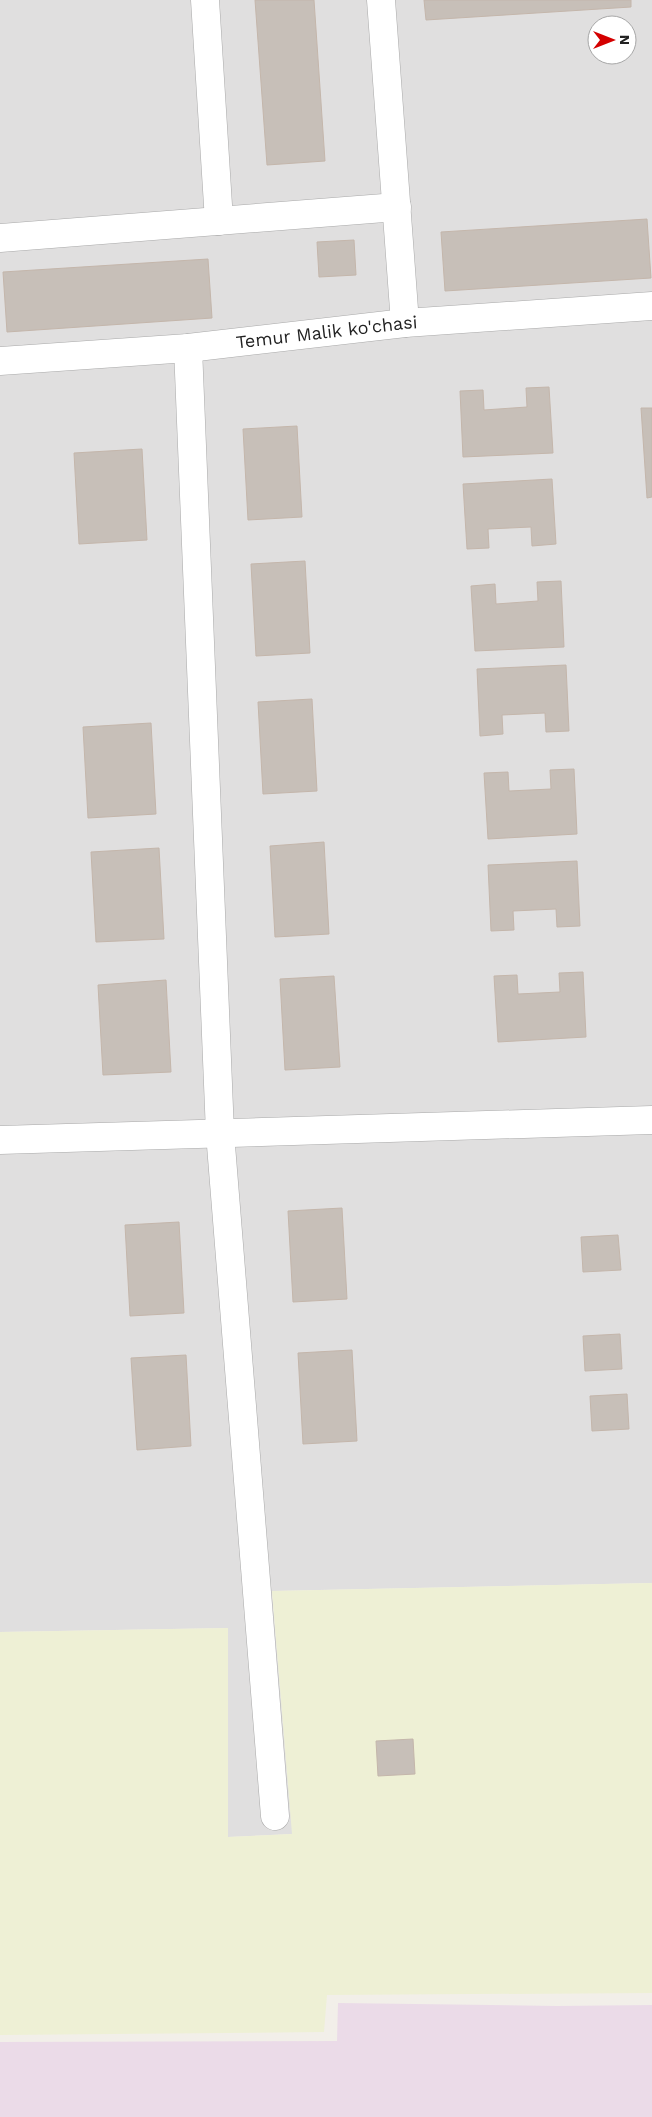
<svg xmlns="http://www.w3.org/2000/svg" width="652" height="2117" font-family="'Work Sans',sans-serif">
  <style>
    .residential { fill: #e0dfdf; fill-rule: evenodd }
    .industrial { fill: #ebdbe8 }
    .farmland { fill: #eef0d5 }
    .building { fill: #c7bfb8; stroke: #c4b6ab }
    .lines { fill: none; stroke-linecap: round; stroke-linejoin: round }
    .minor-casing { stroke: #a9a9a9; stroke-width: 29 }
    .minor { stroke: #fff; stroke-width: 28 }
    .labels { text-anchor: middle; stroke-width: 4; stroke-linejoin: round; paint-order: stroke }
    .street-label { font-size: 18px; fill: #222; stroke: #fff }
  </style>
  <rect width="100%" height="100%" fill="#f2efe9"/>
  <!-- residential -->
  <path class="residential" d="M 0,0 L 652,0 L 652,1583 L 272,1591 L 293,1834 L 228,1837 L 228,1628 L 0,1632 ZM 597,25 L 627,25 L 627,55 L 597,55 Z"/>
  <!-- industrial -->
  <polygon class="industrial" points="338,2003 557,2006 652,2005 652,2117 0,2117 0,2042 337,2041"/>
  <!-- farmland -->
  <polygon class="farmland" points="652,1583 652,1993 327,1995 324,2032 0,2035 0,1632 228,1628 228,1837 292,1834 272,1591"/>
  <!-- building -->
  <g class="building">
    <polygon points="255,0 314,0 325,161 267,165"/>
    <polygon points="424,0 631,0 631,7 426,20"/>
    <polygon points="647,219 651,278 445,291 441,232"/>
    <polygon points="354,240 356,275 319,277 317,242"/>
    <polygon points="208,259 212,318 7,332 3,272"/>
    <polygon points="549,387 553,453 463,457 460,391 483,390 484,410 527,407 526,388"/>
    <polygon points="641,408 652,408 652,497 647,498"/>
    <polygon points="297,426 302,517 248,520 243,429"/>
    <polygon points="142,449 147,540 79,544 74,453"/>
    <polygon points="552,479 556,544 532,546 531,527 488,529 489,548 467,549 463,484"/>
    <polygon points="305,561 310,653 256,656 251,564"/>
    <polygon points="561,581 564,647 475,651 471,586 495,584 496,604 538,601 537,582"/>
    <polygon points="566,665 569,731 546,732 545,713 502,715 503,734 480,736 477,669"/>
    <polygon points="312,699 317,791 263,794 258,702"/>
    <polygon points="151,723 156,814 88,818 83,727"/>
    <polygon points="574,769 577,834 488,839 484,773 508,772 509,791 551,789 550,770"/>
    <polygon points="324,842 329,934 275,937 270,846"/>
    <polygon points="159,848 164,939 96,942 91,852"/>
    <polygon points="577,861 580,926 557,927 556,909 513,911 514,930 491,931 488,865"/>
    <polygon points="583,972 586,1037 498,1042 494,976 517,975 518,994 560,992 559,973"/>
    <polygon points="334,976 340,1067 285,1070 280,979"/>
    <polygon points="166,980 171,1072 103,1075 98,985"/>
    <polygon points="342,1208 347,1299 293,1302 288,1211"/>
    <polygon points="179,1222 184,1313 130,1316 125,1225"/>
    <polygon points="618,1235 621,1270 583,1272 581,1237"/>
    <polygon points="620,1334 622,1369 585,1371 583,1336"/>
    <polygon points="352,1350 357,1441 303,1444 298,1353"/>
    <polygon points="186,1355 191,1446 137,1450 131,1358"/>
    <polygon points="627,1394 629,1429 592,1431 590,1396"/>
    <polygon points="413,1739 415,1774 378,1776 376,1741"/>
  </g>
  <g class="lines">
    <defs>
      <g id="minor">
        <polyline points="205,0 219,221"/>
        <polyline points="381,0 405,323"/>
        <polyline points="0,238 397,207"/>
        <polyline points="188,348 220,1133 275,1816"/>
        <path id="s1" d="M 0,361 L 188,348 L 405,323 L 652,306"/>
        <polyline points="0,1140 652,1120"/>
      </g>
    </defs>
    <!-- minor casing -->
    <use href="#minor" class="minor-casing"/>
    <!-- minor -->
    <use href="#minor" class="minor"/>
  </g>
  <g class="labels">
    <!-- street labels -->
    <g class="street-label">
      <text dy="6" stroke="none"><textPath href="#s1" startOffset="328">Temur Malik ko'chasi</textPath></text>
    </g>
  </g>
  <!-- north arrow -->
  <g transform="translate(612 40) rotate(90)"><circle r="24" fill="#ffffff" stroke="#a7a7a7"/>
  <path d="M0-4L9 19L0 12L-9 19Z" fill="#d40000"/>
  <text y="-8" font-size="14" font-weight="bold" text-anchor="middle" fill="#222222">N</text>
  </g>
</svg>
